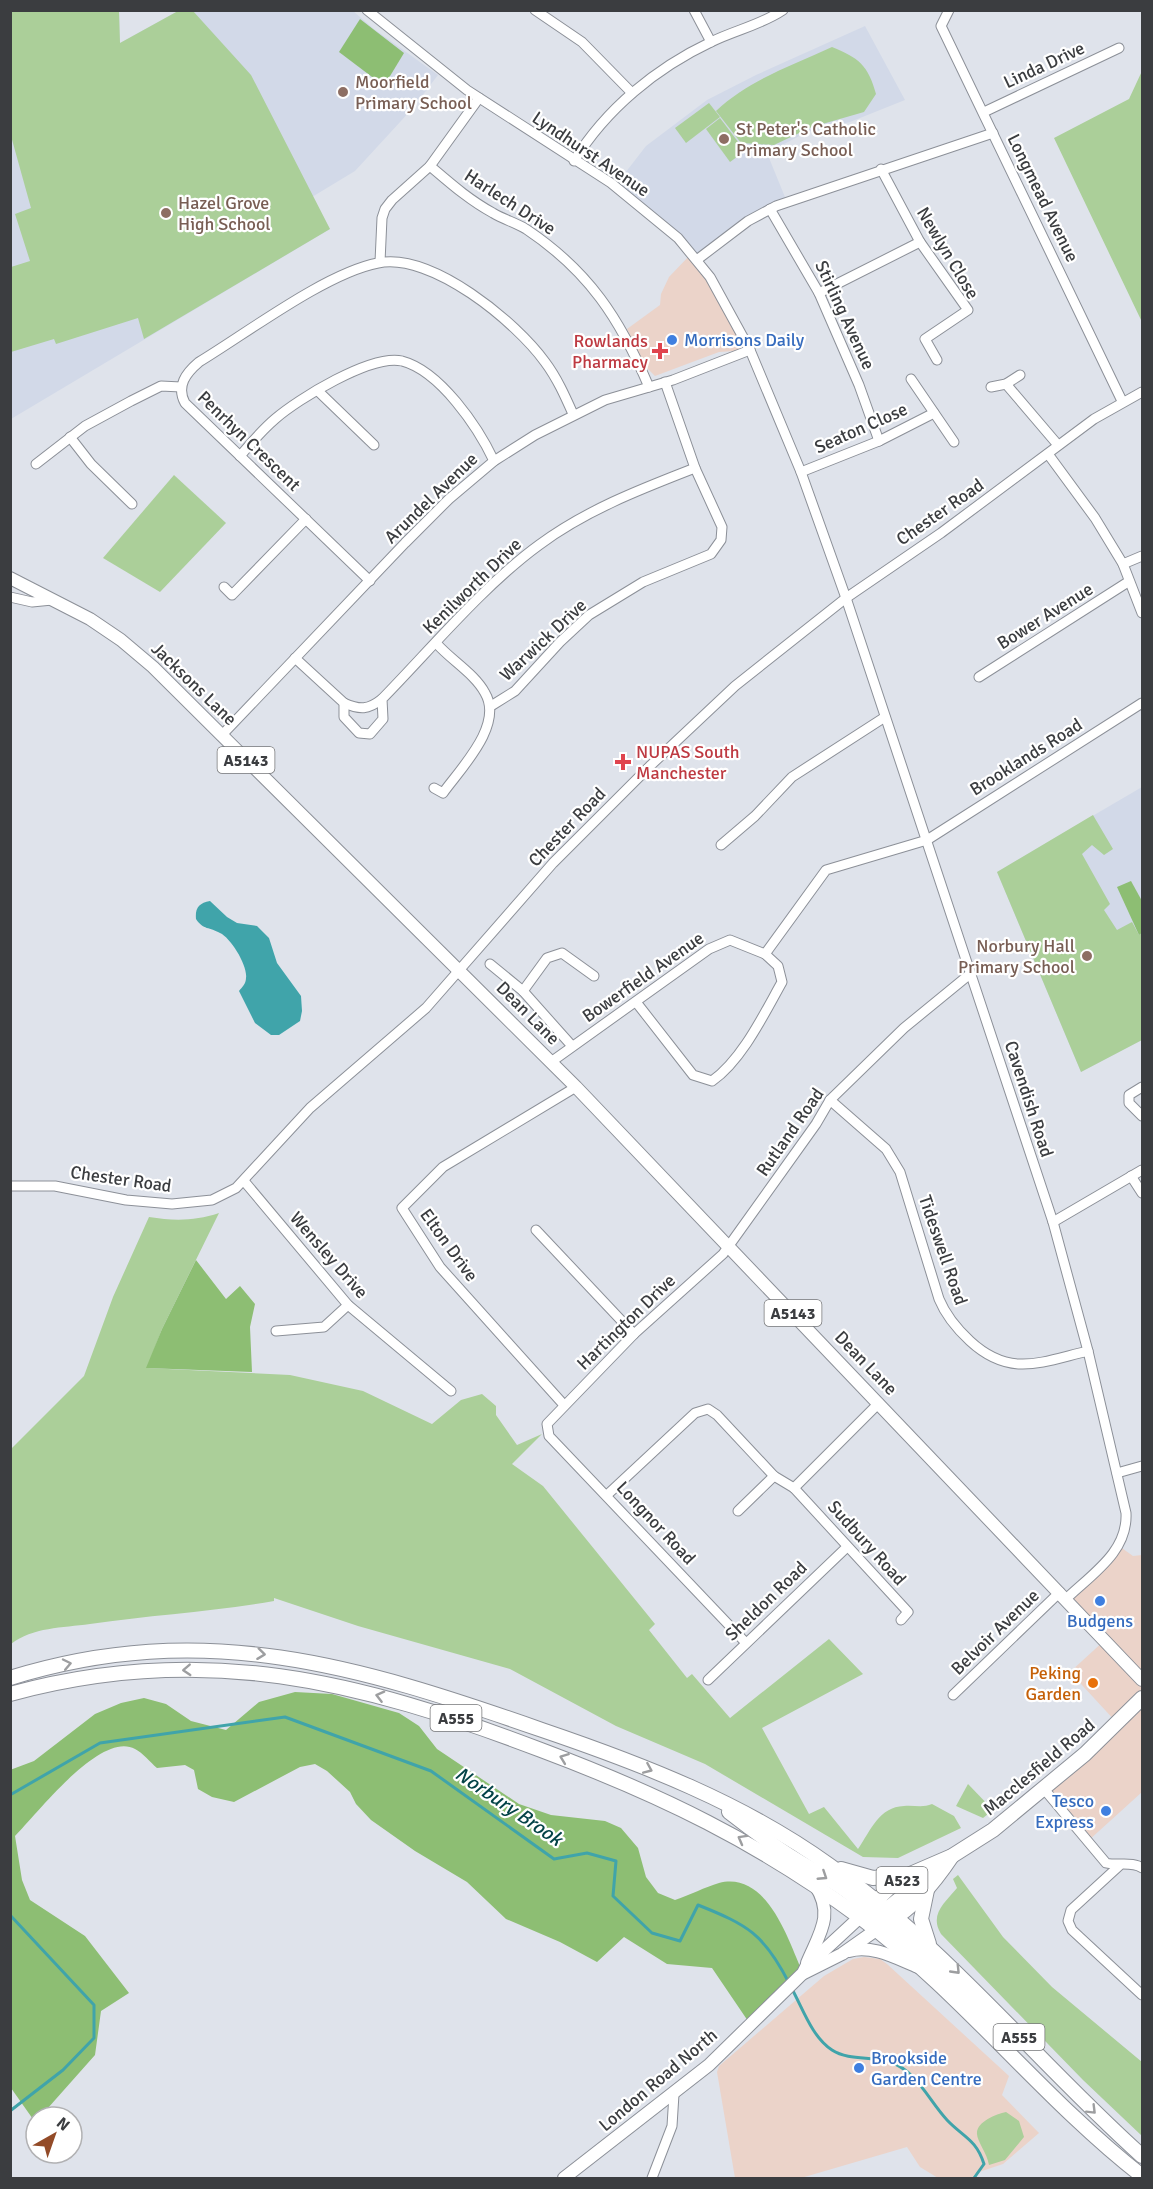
<svg xmlns="http://www.w3.org/2000/svg" width="1153" height="2189" font-family="Signika,sans-serif">
  <style>
    .commercial { fill: #ebd3c9 }
    .built { fill: #d2d9e8 }
    .green { fill: #abcf99 }
    .forest { fill: #8dbe73 }
    .water { fill: #40a4aa }
    .lines { fill: none; stroke-linecap: round; stroke-linejoin: round }
    .stream { stroke: #40a4aa; stroke-width: 3 }
    .minor-casing { stroke: #8c9098; stroke-width: 11 }
    .major-casing { stroke: #8c9098; stroke-width: 14 }
    .highway-casing { stroke: #8c9098; stroke-width: 16 }
    .minor { stroke: #fff; stroke-width: 9 }
    .major { stroke: #fff; stroke-width: 12 }
    .highway { stroke: #fff; stroke-width: 14 }
    .oneway { stroke: #9d9ea0 }
    .education-dot { fill: #8d6e63; stroke: #fff; stroke-width: 2 }
    .shop-dot { fill: #3f7fe0; stroke: #fff; stroke-width: 2 }
    .health-dot { fill: #e0444e; stroke: #fff; stroke-width: 2 }
    .food-dot { fill: #e8710a; stroke: #fff; stroke-width: 2 }
    .labels { text-anchor: middle; stroke-width: 4.5; stroke-linejoin: round; paint-order: stroke }
    .shield { fill: #fff; stroke: #767779; stroke-width: 1.5 }
    .shield-label { font-size: 16px; font-weight: bold; fill: #3b3d40 }
    .street-label { font-size: 18px; fill: #3b3d40; stroke: #fff }
    .education-label { font-size: 18px; fill: #785e54; stroke: #fff; text-anchor: start }
    .shop-label { font-size: 18px; fill: #366cbe; stroke: #fff; text-anchor: start }
    .health-label { font-size: 18px; fill: #be3a42; stroke: #fff; text-anchor: end }
    .food-label { font-size: 18px; fill: #c56008; stroke: #fff; text-anchor: end }
    .water-label { font-size: 20px; font-style: italic; fill: #034347; stroke: #fff }
  </style>
  <rect width="100%" height="100%" fill="#dfe3eb"/>
  <!-- commercial -->
  <g class="commercial">
    <polygon points="692,253 750,350 719,352 655,376 645,366 627,329 660,305 661,294 669,277"/>
    <polygon points="1119,1546 1133,1556 1142,1555 1142,1792 1088,1841 1044,1789 1117,1723 1070,1672 1105,1640 1066,1599"/>
    <polygon points="864,1957 880,1959 887,1964 1009,2076 1002,2095 1039,2133 1003,2164 976,2173 972,2178 938,2178 920,2167 907,2147 801,2178 735,2178 717,2072 719,2066 824,1976 853,1959"/>
  </g>
  <!-- built -->
  <g class="built">
    <polygon points="10,11 119,11 120,43 178,11 353,11 374,29 438,75 412,109 355,171 312,197 330,229 11,419"/>
    <polygon points="865,26 905,100 850,122 807,132 767,153 787,202 776,206 698,259 615,186 646,146 707,100 756,75"/>
    <polygon points="1142,787 1142,1040 1081,1072 997,872"/>
  </g>
  <!-- green -->
  <g class="green">
    <polygon points="10,11 119,11 120,43 178,11 193,11 251,75 330,229 144,339 138,318 56,344 54,339 11,352 11,267 30,261 15,214 31,208 11,136"/>
    <path d="M 832,47 C 859,58 868,65 876,94 L 864,112 L 812,127 L 774,145 L 741,143 L 716,111 C 749,80 791,66 832,47 Z"/>
    <polygon points="1142,71 1142,322 1054,138 1129,99"/>
    <polygon points="709,103 720,117 686,143 675,128"/>
    <polygon points="720,118 745,151 730,162 706,129"/>
    <polygon points="174,475 226,523 160,592 103,558"/>
    <polygon points="1093,815 1113,849 1104,855 1092,845 1082,854 1110,904 1104,910 1117,930 1132,922 1139,935 1142,933 1142,1040 1081,1072 997,872"/>
    <path d="M 219,1213 L 162,1329 L 147,1368 L 290,1375 L 363,1391 L 432,1424 L 461,1400 L 482,1394 L 496,1406 L 496,1415 L 517,1445 L 542,1434 L 512,1464 L 543,1486 L 655,1624 L 649,1630 L 687,1678 L 692,1674 L 730,1718 L 829,1639 L 863,1674 L 762,1728 L 809,1814 L 824,1807 L 858,1849 C 871,1830 879,1807 904,1806 C 914,1805 923,1808 932,1804 L 954,1816 L 961,1828 L 898,1858 L 863,1857 L 705,1764 L 616,1726 L 510,1669 L 358,1626 L 274,1598 L 274,1601 C 213,1612 151,1615 90,1624 C 62,1628 33,1627 11,1644 L 11,1449 L 84,1376 L 113,1297 L 149,1217 C 174,1221 195,1221 219,1213 Z"/>
    <polygon points="968,1784 993,1810 983,1818 956,1806"/>
    <path d="M 958,1875 L 1003,1937 L 1052,1987 L 1142,2062 L 1142,2136 L 1083,2080 L 941,1934 C 929,1914 945,1903 957,1888 L 953,1879 Z"/>
    <path d="M 1006,2112 L 1019,2121 L 1024,2137 L 1005,2160 L 989,2165 C 987,2153 977,2141 977,2134 C 976,2122 996,2114 1006,2112 Z"/>
  </g>
  <!-- forest -->
  <g class="forest">
    <polygon points="360,19 404,53 384,86 339,52"/>
    <polygon points="1131,881 1142,901 1142,933 1139,935 1117,887"/>
    <polygon points="196,1260 226,1299 240,1286 255,1304 250,1327 252,1372 146,1368 162,1329"/>
    <path d="M 295,1692 L 332,1694 L 399,1713 L 419,1726 L 437,1749 L 519,1804 L 551,1815 L 605,1821 L 621,1828 L 638,1848 L 646,1877 L 658,1893 L 675,1900 C 690,1895 705,1887 719,1883 C 767,1871 788,1939 802,1971 L 750,2024 L 712,1968 L 667,1964 L 624,1937 L 597,1962 L 560,1942 L 506,1919 L 467,1882 L 415,1851 L 371,1820 L 356,1804 L 350,1792 L 327,1771 L 315,1764 L 300,1767 L 234,1802 L 212,1797 L 198,1789 L 194,1770 L 185,1765 L 157,1768 C 150,1762 143,1753 135,1749 C 101,1730 37,1814 15,1836 L 22,1880 L 30,1900 L 85,1936 L 129,1993 L 101,2011 L 95,2055 L 40,2117 L 36,2117 L 35,2122 L 11,2088 L 10,1770 L 34,1761 L 95,1714 L 121,1703 L 144,1698 L 166,1704 L 191,1721 L 226,1730 L 259,1702 Z"/>
  </g>
  <!-- water -->
  <path class="water" d="M 210,901 L 227,917 L 237,923 L 257,926 L 269,938 L 277,963 L 301,996 L 302,1011 L 300,1021 L 279,1035 L 271,1035 L 255,1023 L 239,991 C 242,987 246,984 246,978 C 248,966 231,938 220,933 C 210,927 203,930 196,919 C 195,908 199,903 210,901 Z"/>
  <g class="lines">
    <!-- stream -->
    <g class="stream">
      <path d="M 10,1795 L 100,1743 L 285,1717 L 431,1771 L 554,1859 L 587,1853 L 616,1861 L 613,1896 L 652,1933 L 680,1941 L 698,1905 C 748,1925 764,1934 789,1983"/>
      <polyline points="10,1915 94,2005 94,2038 63,2070 10,2111"/>
      <path d="M 792,1989 C 803,2009 812,2037 832,2050 C 849,2061 871,2056 890,2062 C 917,2071 929,2101 947,2120 C 963,2137 976,2139 984,2164 L 974,2178"/>
    </g>
    <defs>
      <g id="minor">
        <path d="M 367,10 L 467,90 L 611,183 L 678,238 L 710,277 L 750,350 L 801,472 L 846,598 L 1053,1222 L 1088,1351 L 1126,1513 C 1128,1552 1092,1574 1066,1599"/>
        <polyline points="535,10 582,42 632,93"/>
        <polyline points="694,10 711,42"/>
        <polyline points="949,10 941,26 1122,401"/>
        <polyline points="984,112 1119,48"/>
        <path d="M 574,161 C 606,109 656,68 711,42 C 735,30 761,25 783,10"/>
        <path d="M 430,166 C 450,183 469,200 493,213 C 503,219 516,223 526,229 C 589,271 620,319 649,387"/>
        <polyline points="881,169 920,242 968,310 925,339 937,360"/>
        <polyline points="770,209 819,293 859,385 879,441"/>
        <polyline points="698,259 748,221 776,206 993,133"/>
        <polyline points="380,262 382,218 385,209 392,200 430,166 479,98"/>
        <polyline points="819,293 920,242"/>
        <polyline points="911,379 954,442"/>
        <polyline points="1006,384 1058,445"/>
        <polyline points="991,387 1006,384 1020,375"/>
        <polyline points="318,391 374,445"/>
        <polyline points="70,437 91,464 132,504"/>
        <polyline points="1048,454 1095,518 1123,564 1142,613"/>
        <path d="M 240,456 C 251,443 262,430 275,419 C 298,399 371,354 402,361 C 440,371 478,427 494,461"/>
        <polyline points="36,464 85,426 131,401 161,386 181,387"/>
        <polyline points="801,472 879,441 934,413"/>
        <polyline points="1123,564 1142,556"/>
        <path d="M 370,581 L 185,403 C 176,386 186,373 199,362 C 247,333 326,273 378,263 C 432,252 516,322 545,362 C 557,378 565,396 573,414"/>
        <polyline points="224,587 232,595 306,519"/>
        <polyline points="10,597 32,602 52,600"/>
        <path d="M 295,658 L 344,703 L 344,717 L 359,733 L 370,734 L 383,719 L 382,699 C 430,650 484,585 539,545 C 586,510 641,489 695,468"/>
        <polyline points="979,677 1128,582"/>
        <path d="M 344,703 C 360,710 368,710 382,699"/>
        <polyline points="491,706 515,691 560,642 589,615 643,582 711,554 721,540 722,527 695,468 665,382"/>
        <polyline points="221,736 405,543 449,499 494,461 535,435 605,400 673,380 750,350"/>
        <path d="M 434,788 L 443,793 C 461,768 504,725 485,693 C 475,674 451,660 437,644"/>
        <polyline points="721,845 755,816 792,777 885,717"/>
        <polyline points="490,964 523,991 572,1046"/>
        <polyline points="523,991 547,958 562,953 594,976"/>
        <path d="M 636,1002 L 693,1075 L 712,1081 C 742,1060 764,1014 782,982 L 778,966 L 765,954"/>
        <polyline points="551,1062 709,949 730,940 765,954 826,870 927,840 1142,703"/>
        <polyline points="1142,1087 1129,1095 1129,1103 1142,1116"/>
        <path d="M 830,1100 L 886,1149 L 900,1172 L 939,1299 C 946,1316 956,1328 970,1341 C 1010,1378 1041,1362 1088,1351"/>
        <polyline points="1131,1176 1142,1193"/>
        <polyline points="244,1181 348,1305 451,1391"/>
        <polyline points="10,1186 55,1186 126,1200 172,1204 212,1200 236,1188 310,1108 426,1008 553,863 651,765 735,686 846,598 941,533 1094,419 1142,392"/>
        <polyline points="1053,1222 1142,1170"/>
        <polyline points="536,1230 634,1334"/>
        <polyline points="276,1331 324,1327 348,1305"/>
        <polyline points="564,1405 440,1267 402,1208 443,1167 576,1087"/>
        <polyline points="1117,1473 1142,1466"/>
        <polyline points="794,1488 879,1403"/>
        <polyline points="607,1495 695,1413 708,1409 717,1415 774,1476 794,1488 908,1612 901,1620"/>
        <polyline points="738,1511 774,1476"/>
        <polyline points="746,1643 549,1436 547,1424 634,1334 723,1254 816,1124 830,1100 904,1028 970,974"/>
        <polyline points="708,1680 847,1547"/>
        <polyline points="953,1695 1060,1592"/>
        <path d="M 1044,1789 L 1106,1863 C 1118,1866 1133,1861 1142,1868"/>
        <polyline points="1119,1866 1071,1910 1068,1921 1072,1930 1142,1995"/>
        <polyline points="652,2178 672,2126 674,2094"/>
      </g>
      <g id="major">
        <polyline points="10,578 90,619 121,640 153,667 576,1087 1142,1680"/>
        <path d="M 849,1951 C 872,1944 898,1959 918,1967"/>
        <path d="M 807,1963 C 819,1934 835,1915 815,1885"/>
        <polyline points="804,1973 842,1954 876,1930"/>
        <polyline points="564,2178 709,2065 803,1973 806,1967 860,1917"/>
      </g>
      <g id="highway">
        <path d="M 10,1678 C 204,1618 359,1666 542,1730 C 642,1764 743,1803 829,1865 C 947,1948 1036,2061 1142,2156"/>
        <path d="M 10,1694 C 203,1641 360,1681 541,1750 C 661,1795 758,1842 861,1918 C 963,1994 1042,2098 1142,2176"/>
        <path d="M 729,1812 C 752,1830 774,1846 798,1861 C 824,1877 856,1892 873,1917"/>
        <polyline points="841,1869 873,1878 907,1875"/>
        <polyline points="927,1890 921,1919 929,1944"/>
        <polyline points="876,1901 874,1908 881,1920 934,1965 991,2026"/>
        <polyline points="882,1913 937,1869"/>
        <polyline points="860,1917 888,1889 908,1875 952,1856 993,1830 1085,1754 1142,1698"/>
        <path d="M 890,1921 C 916,1906 936,1880 952,1856"/>
      </g>
    </defs>
    <!-- minor casing -->
    <use href="#minor" class="minor-casing"/>
    <!-- major casing -->
    <use href="#major" class="major-casing"/>
    <!-- highway casing -->
    <use href="#highway" class="highway-casing"/>
    <!-- minor -->
    <use href="#minor" class="minor"/>
    <!-- major -->
    <use href="#major" class="major"/>
    <!-- highway -->
    <use href="#highway" class="highway"/>
  </g>
  <!-- one-way arrows -->
  <defs><path id="oneway-chevron" d="M-2-3.5L2.5 0L-2 3.5" fill="none" stroke-width="1.6" stroke-linecap="round" stroke-linejoin="round" transform="scale(1.5)"/></defs>
  <g class="oneway">
    <use href="#oneway-chevron" transform="translate(261 1654) rotate(7)"/>
    <use href="#oneway-chevron" transform="translate(67 1664) rotate(-12)"/>
    <use href="#oneway-chevron" transform="translate(187 1670) rotate(177)"/>
    <use href="#oneway-chevron" transform="translate(380 1696) rotate(-166)"/>
    <use href="#oneway-chevron" transform="translate(564 1758) rotate(-159)"/>
    <use href="#oneway-chevron" transform="translate(648 1769) rotate(23)"/>
    <use href="#oneway-chevron" transform="translate(742 1839) rotate(-151)"/>
    <use href="#oneway-chevron" transform="translate(823 1876) rotate(33)"/>
    <use href="#oneway-chevron" transform="translate(956 1970) rotate(46)"/>
    <use href="#oneway-chevron" transform="translate(1092 2110) rotate(45)"/>
  </g>
  <!-- markers -->
  <g class="education-dot">
    <circle cx="343" cy="92" r="6"/>
    <circle cx="724" cy="139" r="6"/>
    <circle cx="166" cy="213" r="6"/>
    <circle cx="1087" cy="956" r="6"/>
  </g>
  <g class="shop-dot">
    <circle cx="672" cy="340" r="6"/>
    <circle cx="1100" cy="1601" r="6"/>
    <circle cx="1106" cy="1811" r="6"/>
    <circle cx="859" cy="2068" r="6"/>
  </g>
  <g class="health-dot">
    <path d="M657 342h6v6h6v6h-6v6h-6v-6h-6v-6h6z"/>
    <path d="M620 753h6v6h6v6h-6v6h-6v-6h-6v-6h6z"/>
  </g>
  <circle class="food-dot" cx="1093" cy="1683" r="6"/>
  <g class="labels">
    <!-- shield labels -->
    <g class="shield">
      <rect x="217.5" y="747" width="57" height="26" rx="4.5"/>
      <rect x="764.5" y="1300" width="57" height="26" rx="4.5"/>
      <rect x="430.5" y="1705" width="51" height="26" rx="4.5"/>
      <rect x="876.5" y="1867" width="51" height="26" rx="4.5"/>
      <rect x="993.5" y="2024" width="51" height="26" rx="4.5"/>
    </g>
    <g class="shield-label">
      <text x="246" y="766">A5143</text>
      <text x="793" y="1319">A5143</text>
      <text x="456" y="1724">A555</text>
      <text x="902" y="1886">A523</text>
      <text x="1019" y="2043">A555</text>
    </g>
    <!-- street labels -->
    <g class="street-label">
      <text transform="translate(1044 65) rotate(-25)" y="6">Linda Drive</text>
      <text transform="translate(591 154) rotate(34)" y="6">Lyndhurst Avenue</text>
      <text transform="translate(1043 198) rotate(64)" y="6">Longmead Avenue</text>
      <text transform="translate(510 202) rotate(33)" y="6">Harlech Drive</text>
      <text transform="translate(948 253) rotate(59)" y="6">Newlyn Close</text>
      <text transform="translate(845 315) rotate(65)" y="6">Stirling Avenue</text>
      <text transform="translate(861 428) rotate(-24)" y="6">Seaton Close</text>
      <text transform="translate(249 441) rotate(44)" y="6">Penrhyn Crescent</text>
      <text transform="translate(431 498) rotate(-44)" y="6">Arundel Avenue</text>
      <text transform="translate(940 512) rotate(-35)" y="6">Chester Road</text>
      <text transform="translate(472 586) rotate(-44)" y="6">Kenilworth Drive</text>
      <text transform="translate(1045 616) rotate(-32)" y="6">Bower Avenue</text>
      <text transform="translate(543 640) rotate(-43)" y="6">Warwick Drive</text>
      <text transform="translate(194 684) rotate(44)" y="6">Jacksons Lane</text>
      <text transform="translate(1026 757) rotate(-32)" y="6">Brooklands Road</text>
      <text transform="translate(567 827) rotate(-46)" y="6">Chester Road</text>
      <text transform="translate(643 977) rotate(-35)" y="6">Bowerfield Avenue</text>
      <text transform="translate(528 1013) rotate(45)" y="6">Dean Lane</text>
      <text transform="translate(1029 1099) rotate(72)" y="6">Cavendish Road</text>
      <text transform="translate(790 1132) rotate(-55)" y="6">Rutland Road</text>
      <text transform="translate(121 1179) rotate(8)" y="6">Chester Road</text>
      <text transform="translate(449 1245) rotate(54)" y="6">Elton Drive</text>
      <text transform="translate(943 1250) rotate(71)" y="6">Tideswell Road</text>
      <text transform="translate(329 1255) rotate(49)" y="6">Wensley Drive</text>
      <text transform="translate(626 1322) rotate(-44)" y="6">Hartington Drive</text>
      <text transform="translate(866 1363) rotate(46)" y="6">Dean Lane</text>
      <text transform="translate(656 1523) rotate(47)" y="6">Longnor Road</text>
      <text transform="translate(867 1543) rotate(48)" y="6">Sudbury Road</text>
      <text transform="translate(766 1601) rotate(-44)" y="6">Sheldon Road</text>
      <text transform="translate(995 1632) rotate(-44)" y="6">Belvoir Avenue</text>
      <text transform="translate(1039 1767) rotate(-40)" y="6">Macclesfield Road</text>
      <text transform="translate(658 2080) rotate(-40)" y="6">London Road North</text>
    </g>
    <!-- education labels -->
    <g class="education-label">
      <text x="355" y="88">Moorfield<tspan x="355" dy="21">Primary School</tspan></text>
      <text x="736" y="135">St Peter's Catholic<tspan x="736" dy="21">Primary School</tspan></text>
      <text x="178" y="209">Hazel Grove<tspan x="178" dy="21">High School</tspan></text>
      <text x="1075" y="952" text-anchor="end">Norbury Hall<tspan x="1075" dy="21">Primary School</tspan></text>
    </g>
    <!-- shop labels -->
    <g class="shop-label">
      <text x="684" y="346">Morrisons Daily</text>
      <text x="1100" y="1627" text-anchor="middle">Budgens</text>
      <text x="1094" y="1807" text-anchor="end">Tesco<tspan x="1094" dy="21">Express</tspan></text>
      <text x="871" y="2064">Brookside<tspan x="871" dy="21">Garden Centre</tspan></text>
    </g>
    <!-- health labels -->
    <g class="health-label">
      <text x="648" y="347">Rowlands<tspan x="648" dy="21">Pharmacy</tspan></text>
      <text x="636" y="758" text-anchor="start">NUPAS South<tspan x="636" dy="21">Manchester</tspan></text>
    </g>
    <!-- food labels -->
    <g class="food-label">
      <text x="1081" y="1679">Peking<tspan x="1081" dy="21">Garden</tspan></text>
    </g>
    <!-- water labels -->
    <g class="water-label">
      <text transform="translate(509 1806) rotate(34)" y="7">Norbury Brook</text>
    </g>
  </g>
  <!-- border -->
  <rect width="1153" height="2189" fill="none" stroke="#3b3d40" stroke-width="24"/>
  <!-- north arrow -->
  <g transform="translate(54 2135) rotate(40)"><circle r="28" fill="#ffffff" stroke="#b1b1b3" stroke-width="1.5"/>
  <path d="M0-4.5L10 22L0 15L-10 22Z" fill="#934b28"/>
  <text y="-9" font-size="16" font-weight="bold" text-anchor="middle" fill="#3b3d40">N</text>
  </g>
</svg>
